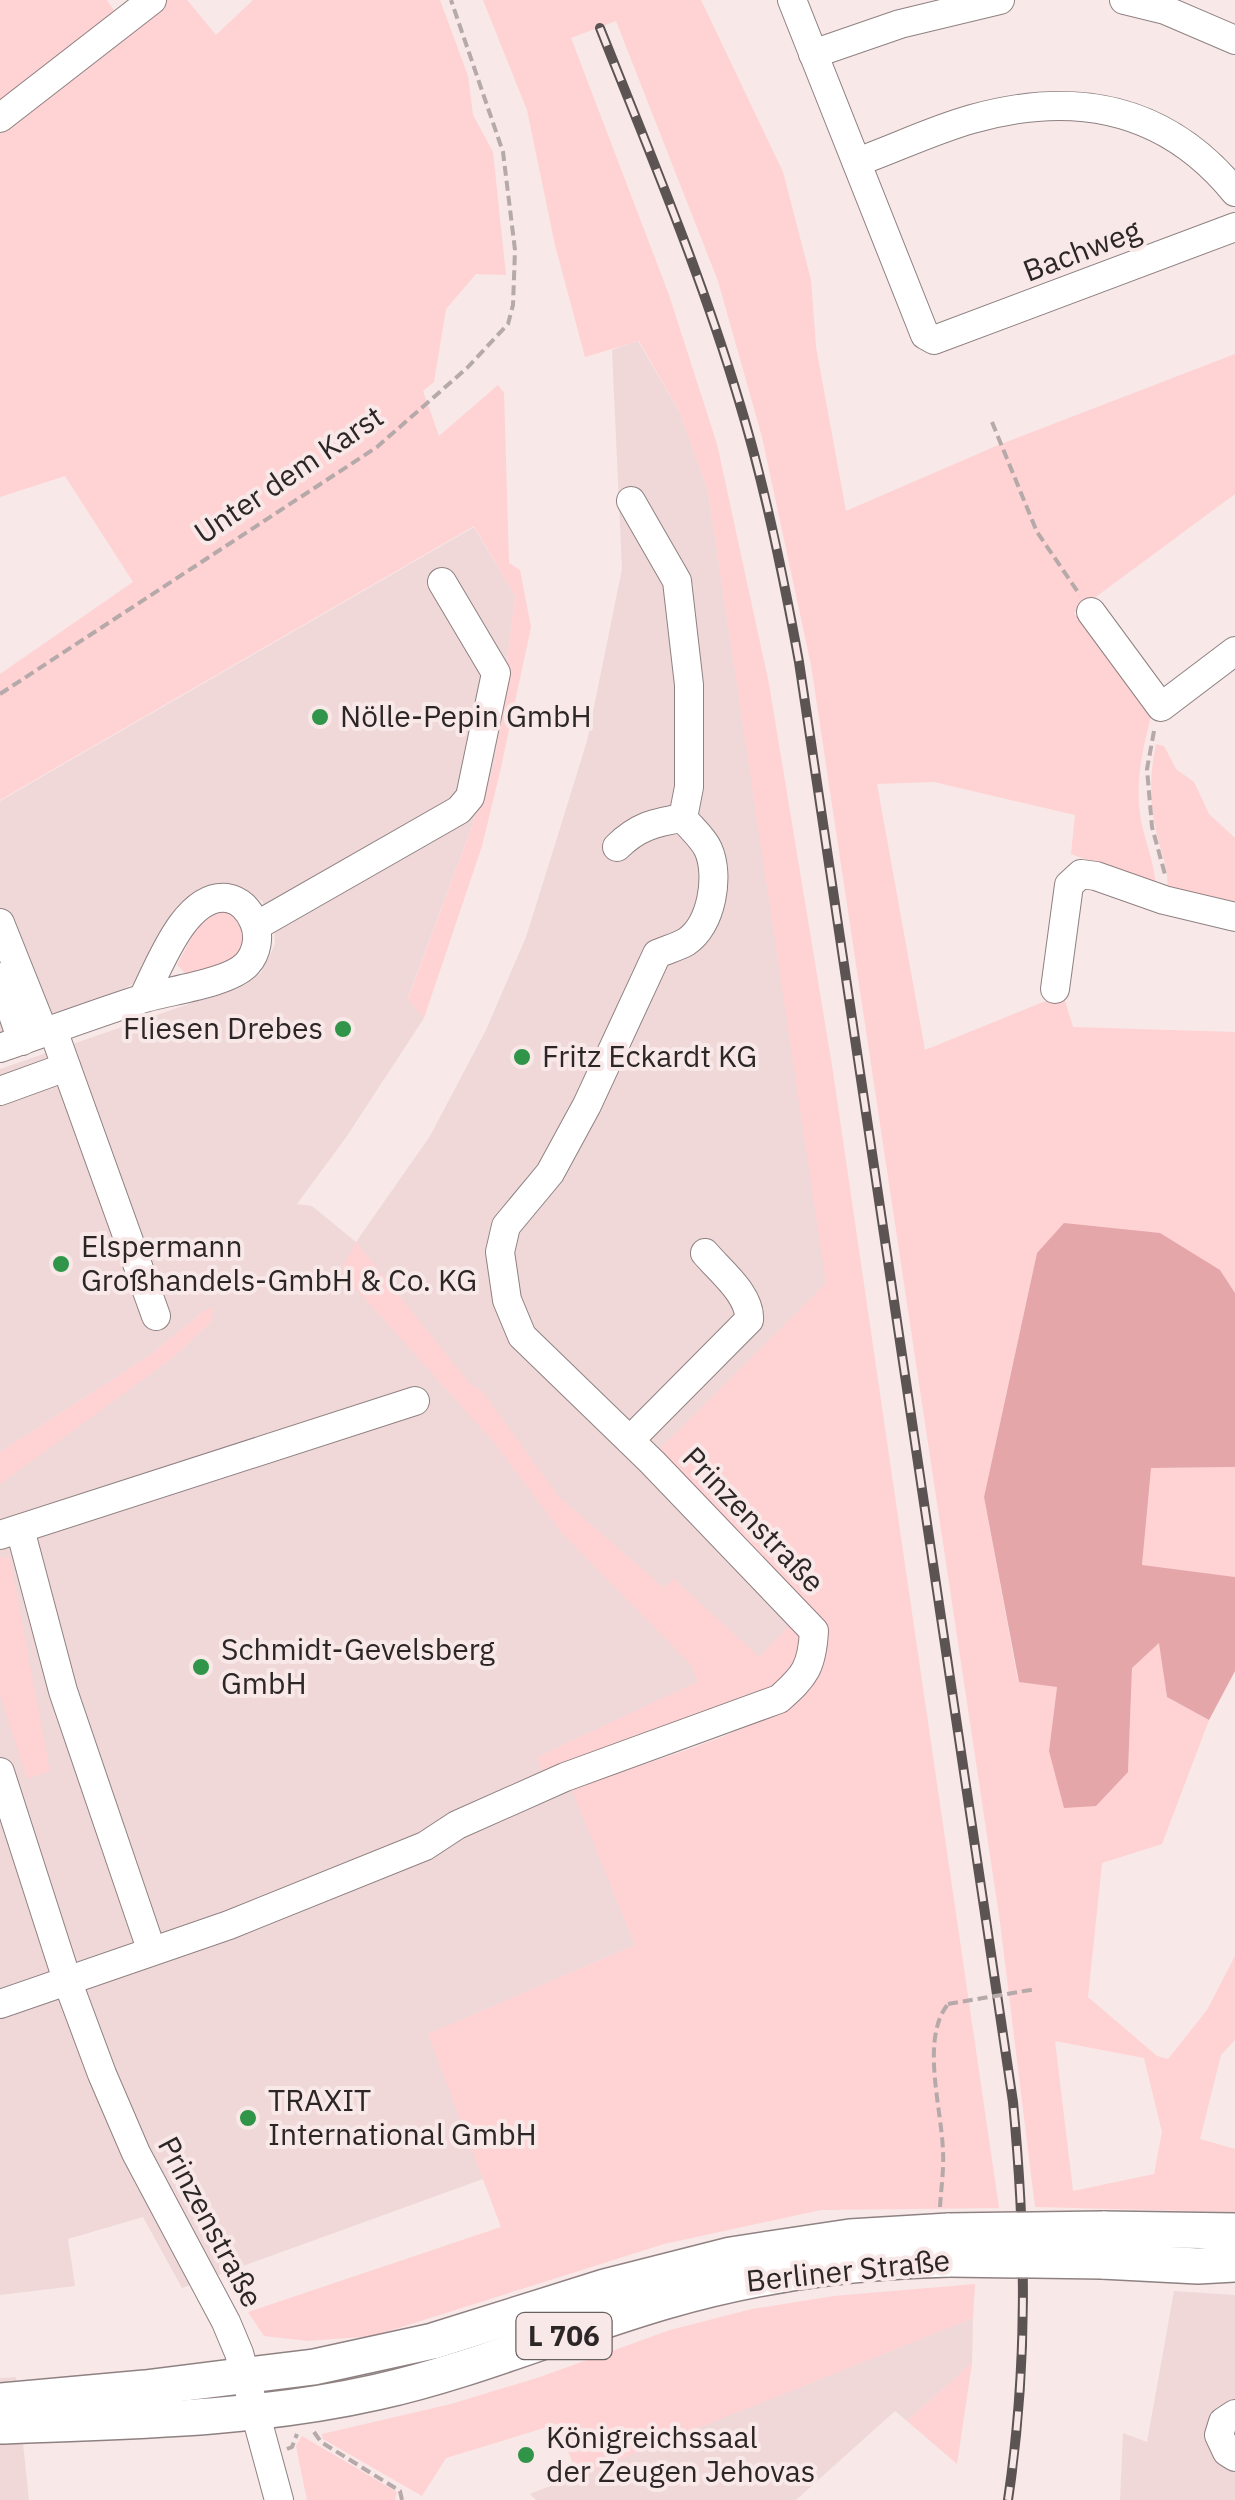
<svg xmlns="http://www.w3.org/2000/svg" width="1235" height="2500" font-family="'IBM Plex Sans',sans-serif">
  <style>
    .built { fill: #f0d8d9 }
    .green { fill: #ffd2d4; fill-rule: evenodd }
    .forest { fill: #e4a6a9 }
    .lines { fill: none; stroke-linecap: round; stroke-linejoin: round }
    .minor-casing { stroke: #8f8182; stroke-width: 30 }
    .major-casing { stroke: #8f8182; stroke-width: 38 }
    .path { stroke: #b5a9a9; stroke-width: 4; stroke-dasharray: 10 5; stroke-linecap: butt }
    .minor { stroke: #fff; stroke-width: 28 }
    .major { stroke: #fff; stroke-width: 35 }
    .rail-casing { stroke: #5c5353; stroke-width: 10 }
    .rail { stroke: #f8e8e8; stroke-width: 6; stroke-dasharray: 19; stroke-linecap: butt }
    .major-bridge-casing { stroke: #8f8182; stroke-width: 38; stroke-linecap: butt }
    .path-bridge { stroke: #b5a9a9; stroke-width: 4; stroke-dasharray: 10 5; stroke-linecap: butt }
    .major-bridge { stroke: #fff; stroke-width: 35 }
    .poi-dot { fill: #309449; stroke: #f8e8e8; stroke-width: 4 }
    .labels { text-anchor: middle; stroke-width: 8; stroke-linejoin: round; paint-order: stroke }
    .shield { fill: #f8e8e8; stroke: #696060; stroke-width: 2.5 }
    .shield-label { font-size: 28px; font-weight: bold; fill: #2c2626 }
    .street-label { font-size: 30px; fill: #2c2626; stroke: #f8e8e8 }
    .poi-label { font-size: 30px; fill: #2c2626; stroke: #f8e8e8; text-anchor: start }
  </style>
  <rect width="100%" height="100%" fill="#f8e8e8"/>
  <!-- built -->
  <g class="built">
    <polygon points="638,341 680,413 708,491 887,1681 860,1691 826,1640 821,1668 808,1690 785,1710 674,1753 572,1788 635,1945 429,2034 483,2179 182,2288 143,2217 68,2239 75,2286 0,2295 0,1480 171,1359 212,1321 204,1311 149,1356 0,1452 0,1069 244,985 261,973 275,944 274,922 262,901 238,886 208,886 182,903 136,982 120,991 0,1032 0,801 474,527 515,596 494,767 408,998 424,1018 347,1136 297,1204 312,1206 356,1242 430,1136 486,1030 526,937 557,838 587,741 622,569 612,350"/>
    <polygon points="1174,2291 1235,2295 1235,2500 1120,2500 1123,2433 1147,2442"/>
    <polygon points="973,2318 972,2363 907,2421 895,2411 796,2500 536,2500 530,2494"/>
    <polygon points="16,2377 29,2500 0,2500 0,2378"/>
  </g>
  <!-- green -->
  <g class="green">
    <polygon points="0,0 107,0 121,21 146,0 187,0 216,35 253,0 440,0 468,76 473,115 493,152 506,275 476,274 446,309 434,382 423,391 439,436 498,385 504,393 509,563 520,570 531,627 500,772 482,846 424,1018 408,999 494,767 515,596 474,526 0,800 0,674 133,582 65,476 0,497"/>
    <path d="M 483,0 L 701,0 L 783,172 L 811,280 L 816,347 L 846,511 L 996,446 L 1235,354 L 1235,494 L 1074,613 L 1153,709 C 1142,750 1132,791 1144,833 C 1149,852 1154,866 1156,886 L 1071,854 L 1075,815 L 934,782 L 877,784 L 925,1050 L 1063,994 L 1073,1027 L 1235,1032 L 1235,1293 L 1220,1270 L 1037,1253 L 984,1497 L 1018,1681 L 1057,1687 L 1049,1751 L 1128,1772 L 1132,1668 L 1160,1642 L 1167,1697 L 1209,1720 L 1162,1844 L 1102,1863 L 1088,1997 L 1157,2056 L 1168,2059 L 1207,2010 L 1235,1956 L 1235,2040 L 1221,2055 L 1200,2139 L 1235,2149 L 1235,2212 L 1035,2207 L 1000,1922 L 811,665 L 762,437 L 718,281 L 616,21 L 571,38 L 669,295 L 717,444 L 769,684 L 833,1072 L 999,2208 L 821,2210 L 664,2244 L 373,2336 L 308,2341 L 264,2336 L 248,2312 L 501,2227 L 428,2034 L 635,1945 L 571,1788 C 622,1771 778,1726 808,1690 C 821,1675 822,1657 825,1638 L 651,1458 L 826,1283 L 708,491 L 680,413 L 639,341 L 585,357 L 555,245 L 527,110 ZM 1055,2041 L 1144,2058 L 1162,2132 L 1154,2174 L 1073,2191 Z"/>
    <path d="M 1156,744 L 1164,746 L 1176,769 L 1194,782 L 1209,814 L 1235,838 L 1235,906 L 1167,891 C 1170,870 1160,851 1156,830 C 1149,802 1150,772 1156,744 Z"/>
    <polygon points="210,911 228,911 242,919 245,948 232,961 186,974 177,965 195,931"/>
    <polygon points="356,1242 470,1384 482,1391 559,1497 664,1588 674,1579 759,1657 792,1623 801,1634 803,1648 779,1688 544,1777 537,1757 697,1682 692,1666 561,1532 492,1440 340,1271"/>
    <polygon points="213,1308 212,1321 171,1359 0,1484 0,1452 149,1356 204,1311"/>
    <polygon points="1235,1467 1235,1577 1142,1566 1150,1468"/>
    <polygon points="0,1557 10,1558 50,1771 27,1779 0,1695"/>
    <polygon points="975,2284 973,2318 578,2476 557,2424 446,2458 422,2496 323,2439 322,2434 451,2404 540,2377 670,2330 752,2309 834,2296"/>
    <polygon points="972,2363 957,2464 907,2421"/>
    <polygon points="302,2436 397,2492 395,2500 307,2500 296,2446"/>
  </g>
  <!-- forest -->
  <polygon class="forest" points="1064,1223 1160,1233 1220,1270 1235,1293 1235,1467 1151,1468 1142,1565 1235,1577 1235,1671 1209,1720 1167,1697 1159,1643 1132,1668 1128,1772 1096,1806 1064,1808 1049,1751 1057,1687 1019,1682 984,1497 1037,1253"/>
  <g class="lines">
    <defs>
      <g id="minor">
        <polyline points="792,0 925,335 934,340 1235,227"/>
        <polyline points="1124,0 1165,10 1235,40"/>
        <polyline points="813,54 900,24 1000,0"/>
        <polyline points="0,118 152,0"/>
        <path d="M 857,162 C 896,148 933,130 972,119 C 1075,90 1166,107 1235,192"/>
        <polyline points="631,501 677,581 689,685 689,787 683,818"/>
        <polyline points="1091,612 1161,707 1235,651"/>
        <polyline points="0,923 44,1033"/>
        <polyline points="256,926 459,810 470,797 496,673 442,582"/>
        <polyline points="0,977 22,1041"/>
        <polyline points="1055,989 1069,885 1081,874 1096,876 1164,900 1235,917"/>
        <polyline points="53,1030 156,1316"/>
        <path d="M 0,1048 C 46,1032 92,1015 138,1000 C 164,991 229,984 247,964 C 257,953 260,936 254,922 C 249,910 240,900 227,898 C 185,893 159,967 143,998"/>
        <polyline points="0,1091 66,1067"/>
        <path d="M 630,1440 L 749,1320 C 751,1295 720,1271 705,1253"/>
        <polyline points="20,1529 63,1691 151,1949"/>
        <polyline points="0,1535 415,1401"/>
        <polyline points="0,1772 67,1980 102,2074 136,2153 226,2322 239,2353 279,2500"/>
        <path d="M 0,2004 L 229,1925 L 425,1846 L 457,1825 L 565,1777 L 779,1699 C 805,1676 812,1667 814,1631 L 652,1462 L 522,1336 L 507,1300 L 500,1252 L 506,1226 L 550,1173 L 587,1105 L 657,954 C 666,950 677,947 686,942 C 712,925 720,875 708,849 C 703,838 691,828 683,818 C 655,822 637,827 617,847"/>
        <polyline points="1235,2414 1223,2422 1219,2435 1227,2452 1235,2457"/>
      </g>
      <g id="major">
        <polyline points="1103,2229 1235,2231"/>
        <polyline points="1102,2261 1198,2266 1235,2264"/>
        <polyline points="0,2401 145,2388 314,2367 433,2341 605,2287 731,2255 850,2237 949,2231"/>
        <path d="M 0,2426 C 126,2421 253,2420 377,2392 C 476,2370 569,2329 666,2301 C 759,2274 853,2261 950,2259"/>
      </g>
    </defs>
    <!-- minor casing -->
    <use href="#minor" class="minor-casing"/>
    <!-- major casing -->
    <use href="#major" class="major-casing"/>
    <!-- path -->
    <g class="path">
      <polyline points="992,422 1037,532 1080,595"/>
      <polyline points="0,694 377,447 467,368 508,324 513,305 515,250 503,152 451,0"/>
      <polyline points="1154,731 1147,769 1152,827 1166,878"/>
      <path d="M 940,2207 C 941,2189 944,2170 943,2152 C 942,2109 920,2039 948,2004"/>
      <polyline points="314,2432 321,2442 400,2491 402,2500"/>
      <polyline points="287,2449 292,2447 297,2434"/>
    </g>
    <!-- minor -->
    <use href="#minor" class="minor"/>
    <!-- major -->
    <use href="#major" class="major"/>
    <defs>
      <path id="rail" d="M 600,28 C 649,151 701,274 739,401 C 765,486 783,574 799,662 L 1013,2102 C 1026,2238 1028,2365 1008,2500"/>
    </defs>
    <!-- rail casing -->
    <use href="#rail" class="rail-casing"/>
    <!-- rail -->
    <use href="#rail" class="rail"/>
    <defs>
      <g id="major-bridge">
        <polyline points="949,2231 1103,2229"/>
        <polyline points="950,2259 1102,2261"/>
      </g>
    </defs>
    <!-- major-bridge casing -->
    <use href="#major-bridge" class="major-bridge-casing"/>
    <!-- path-bridge -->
    <polyline class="path-bridge" points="948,2004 1036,1989"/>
    <!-- major-bridge -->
    <use href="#major-bridge" class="major-bridge"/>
  </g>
  <!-- markers -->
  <g class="poi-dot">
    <circle cx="320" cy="717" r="10"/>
    <circle cx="343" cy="1029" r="10"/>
    <circle cx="522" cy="1057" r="10"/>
    <circle cx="61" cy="1264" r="10"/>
    <circle cx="201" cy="1667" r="10"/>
    <circle cx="248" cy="2118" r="10"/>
    <circle cx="526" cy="2455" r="10"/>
  </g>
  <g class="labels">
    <!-- shield labels -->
    <rect class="shield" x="516.5" y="2313" width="95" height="46" rx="8"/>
    <g class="shield-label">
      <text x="564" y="2346">L 706</text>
    </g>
    <!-- street labels -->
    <g class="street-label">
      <text transform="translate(1082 251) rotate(-21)" y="10">Bachweg</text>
      <text transform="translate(289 475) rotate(-34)" y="10">Unter dem Karst</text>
      <text transform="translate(753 1520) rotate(46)" y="10">Prinzenstraße</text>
      <text transform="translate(210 2222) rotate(62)" y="10">Prinzenstraße</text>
      <text transform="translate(848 2271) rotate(-6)" y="10">Berliner Straße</text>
    </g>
    <!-- poi labels -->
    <g class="poi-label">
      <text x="340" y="727">Nölle-Pepin GmbH</text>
      <text x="323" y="1039" text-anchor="end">Fliesen Drebes</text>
      <text x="542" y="1067">Fritz Eckardt KG</text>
      <text x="81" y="1257">Elspermann<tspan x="81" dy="34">Großhandels-GmbH &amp; Co. KG</tspan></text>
      <text x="221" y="1660">Schmidt-Gevelsberg<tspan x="221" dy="34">GmbH</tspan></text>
      <text x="268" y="2111">TRAXIT<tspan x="268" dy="34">International GmbH</tspan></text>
      <text x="546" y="2448">Königreichssaal<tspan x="546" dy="34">der Zeugen Jehovas</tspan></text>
    </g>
  </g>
</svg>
